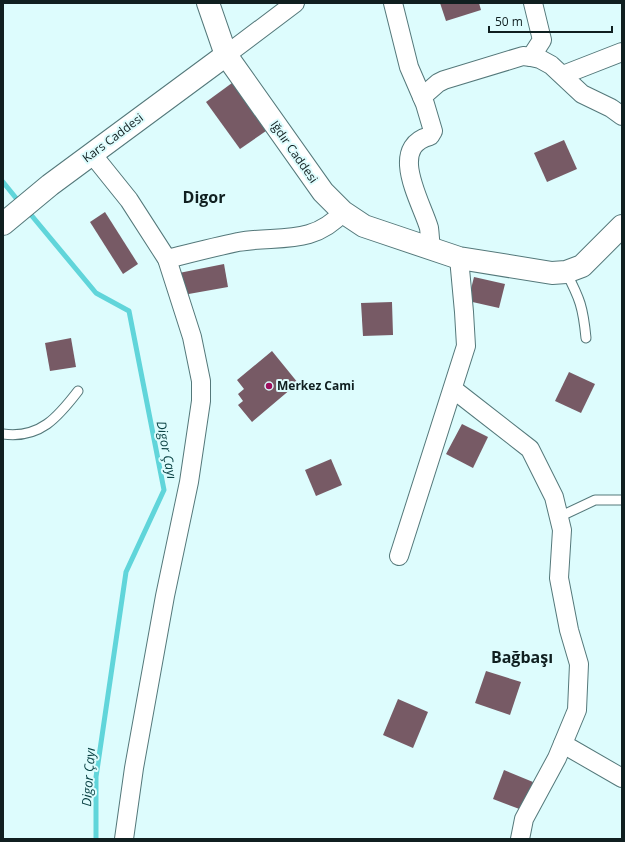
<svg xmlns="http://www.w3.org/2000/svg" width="625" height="842" font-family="'Open Sans',sans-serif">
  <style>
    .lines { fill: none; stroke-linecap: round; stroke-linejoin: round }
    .stream { stroke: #60d5da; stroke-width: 5 }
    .building { fill: #775a65 }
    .service-casing { stroke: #54787a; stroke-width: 11 }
    .minor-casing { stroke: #54787a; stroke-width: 20 }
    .tertiary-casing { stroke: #54787a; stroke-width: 24 }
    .service { stroke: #fff; stroke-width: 9 }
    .minor { stroke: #fff; stroke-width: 18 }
    .tertiary { stroke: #fff; stroke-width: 22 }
    .poi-dot { fill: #9e115e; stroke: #ddfcfd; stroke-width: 1.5 }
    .labels { text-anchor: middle; stroke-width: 4; stroke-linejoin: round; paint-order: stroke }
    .street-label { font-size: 12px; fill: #101f20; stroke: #ddfcfd }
    .poi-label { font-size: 12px; font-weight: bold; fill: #101f20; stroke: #ddfcfd; text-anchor: start }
    .water-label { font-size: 13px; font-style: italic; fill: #0a4244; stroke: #ddfcfd }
    .district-label { font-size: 16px; font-weight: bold; fill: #101f20; stroke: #ddfcfd }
  </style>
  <rect width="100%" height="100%" fill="#ddfcfd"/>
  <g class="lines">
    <!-- stream -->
    <g class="stream">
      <polyline points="3,182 20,203"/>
      <polyline points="27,210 96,293 129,311 164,490 126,572 96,777 96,839"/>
    </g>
  </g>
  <!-- building -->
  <g class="building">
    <polygon points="440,3 479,3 481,10 446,21"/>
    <polygon points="232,83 266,131 240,149 206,102"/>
    <polygon points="564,140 577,169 547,182 534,153"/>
    <polygon points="105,212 138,264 123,274 90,222"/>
    <polygon points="224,264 228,287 183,295 179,273"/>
    <polygon points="474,277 505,284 499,308 468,301"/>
    <polygon points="392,302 393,335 363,336 361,303"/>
    <polygon points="71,338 76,367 50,371 45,343"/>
    <polygon points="272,351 298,383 252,422 238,405 243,401 238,394 244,389 237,380"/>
    <polygon points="569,372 595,384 581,413 555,401"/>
    <polygon points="462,424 488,437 473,468 446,454"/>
    <polygon points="331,459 342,485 316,496 305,470"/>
    <polygon points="486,671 521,682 510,715 475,703"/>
    <polygon points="398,699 428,712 413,748 383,735"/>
    <polygon points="504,770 533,782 522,810 493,799"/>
  </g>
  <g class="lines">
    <defs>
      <g id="service">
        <path d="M 566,272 C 580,299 583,307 586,338"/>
        <path d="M 3,434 C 40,439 58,417 78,391"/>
        <polyline points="559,517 595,500 622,500"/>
      </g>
      <g id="minor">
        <path d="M 393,3 L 409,67 L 425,104 L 433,131 L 430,136 C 387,147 422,203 429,228 C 430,235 430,242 431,249"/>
        <polyline points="226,55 295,3"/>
        <polyline points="531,57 542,40 533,3"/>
        <polyline points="563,75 622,52"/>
        <polyline points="422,97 438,83 444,80 523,56 531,57 540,59 551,65 582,94 611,108 622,116"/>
        <polyline points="92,154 129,200 167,259 192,337 201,381 201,401 189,482 165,596 134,768 124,839"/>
        <path d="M 167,259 C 191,253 214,247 238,242 C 278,235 313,246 343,212"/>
        <polyline points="453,389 530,449 554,497 562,530 559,578 569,630 579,664 577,710 557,758 524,819 520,839"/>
        <polyline points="399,556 466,346 464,312 459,258"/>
        <polyline points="563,744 622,778"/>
      </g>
      <g id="tertiary">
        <polyline points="208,3 226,55 323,192 343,212 364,226 459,258 552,273 566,272 582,266 622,226"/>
        <polyline points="3,224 50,185 226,55"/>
      </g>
    </defs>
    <!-- service casing -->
    <use href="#service" class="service-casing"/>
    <!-- minor casing -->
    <use href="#minor" class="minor-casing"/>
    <!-- tertiary casing -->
    <use href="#tertiary" class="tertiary-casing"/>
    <!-- service -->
    <use href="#service" class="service"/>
    <!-- minor -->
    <use href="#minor" class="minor"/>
    <!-- tertiary -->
    <use href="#tertiary" class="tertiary"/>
  </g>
  <!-- markers -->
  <circle class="poi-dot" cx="269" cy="386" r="4"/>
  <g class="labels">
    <!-- street labels -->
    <g class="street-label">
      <text transform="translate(113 138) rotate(-37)" y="4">Kars Caddesi</text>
      <text transform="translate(294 152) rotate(55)" y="4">Iğdır Caddesi</text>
    </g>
    <!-- poi labels -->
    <g class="poi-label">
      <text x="277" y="390">Merkez Cami</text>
    </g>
    <!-- water labels -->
    <g class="water-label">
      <text transform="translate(167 450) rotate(79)" y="5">Digor Çayı</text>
      <text transform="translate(88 777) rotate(-86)" y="5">Digor Çayı</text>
    </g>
    <!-- district labels -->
    <g class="district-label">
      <text x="204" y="203">Digor</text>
      <text x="522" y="663">Bağbaşı</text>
    </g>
  </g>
  <!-- border -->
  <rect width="625" height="842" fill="none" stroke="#101f20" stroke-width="8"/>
  <!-- scale -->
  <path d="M489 26v6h123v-6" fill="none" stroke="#101f20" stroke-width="2"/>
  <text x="495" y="26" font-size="12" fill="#101f20" stroke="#ddfcfd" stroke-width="3" paint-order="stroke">50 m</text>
</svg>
